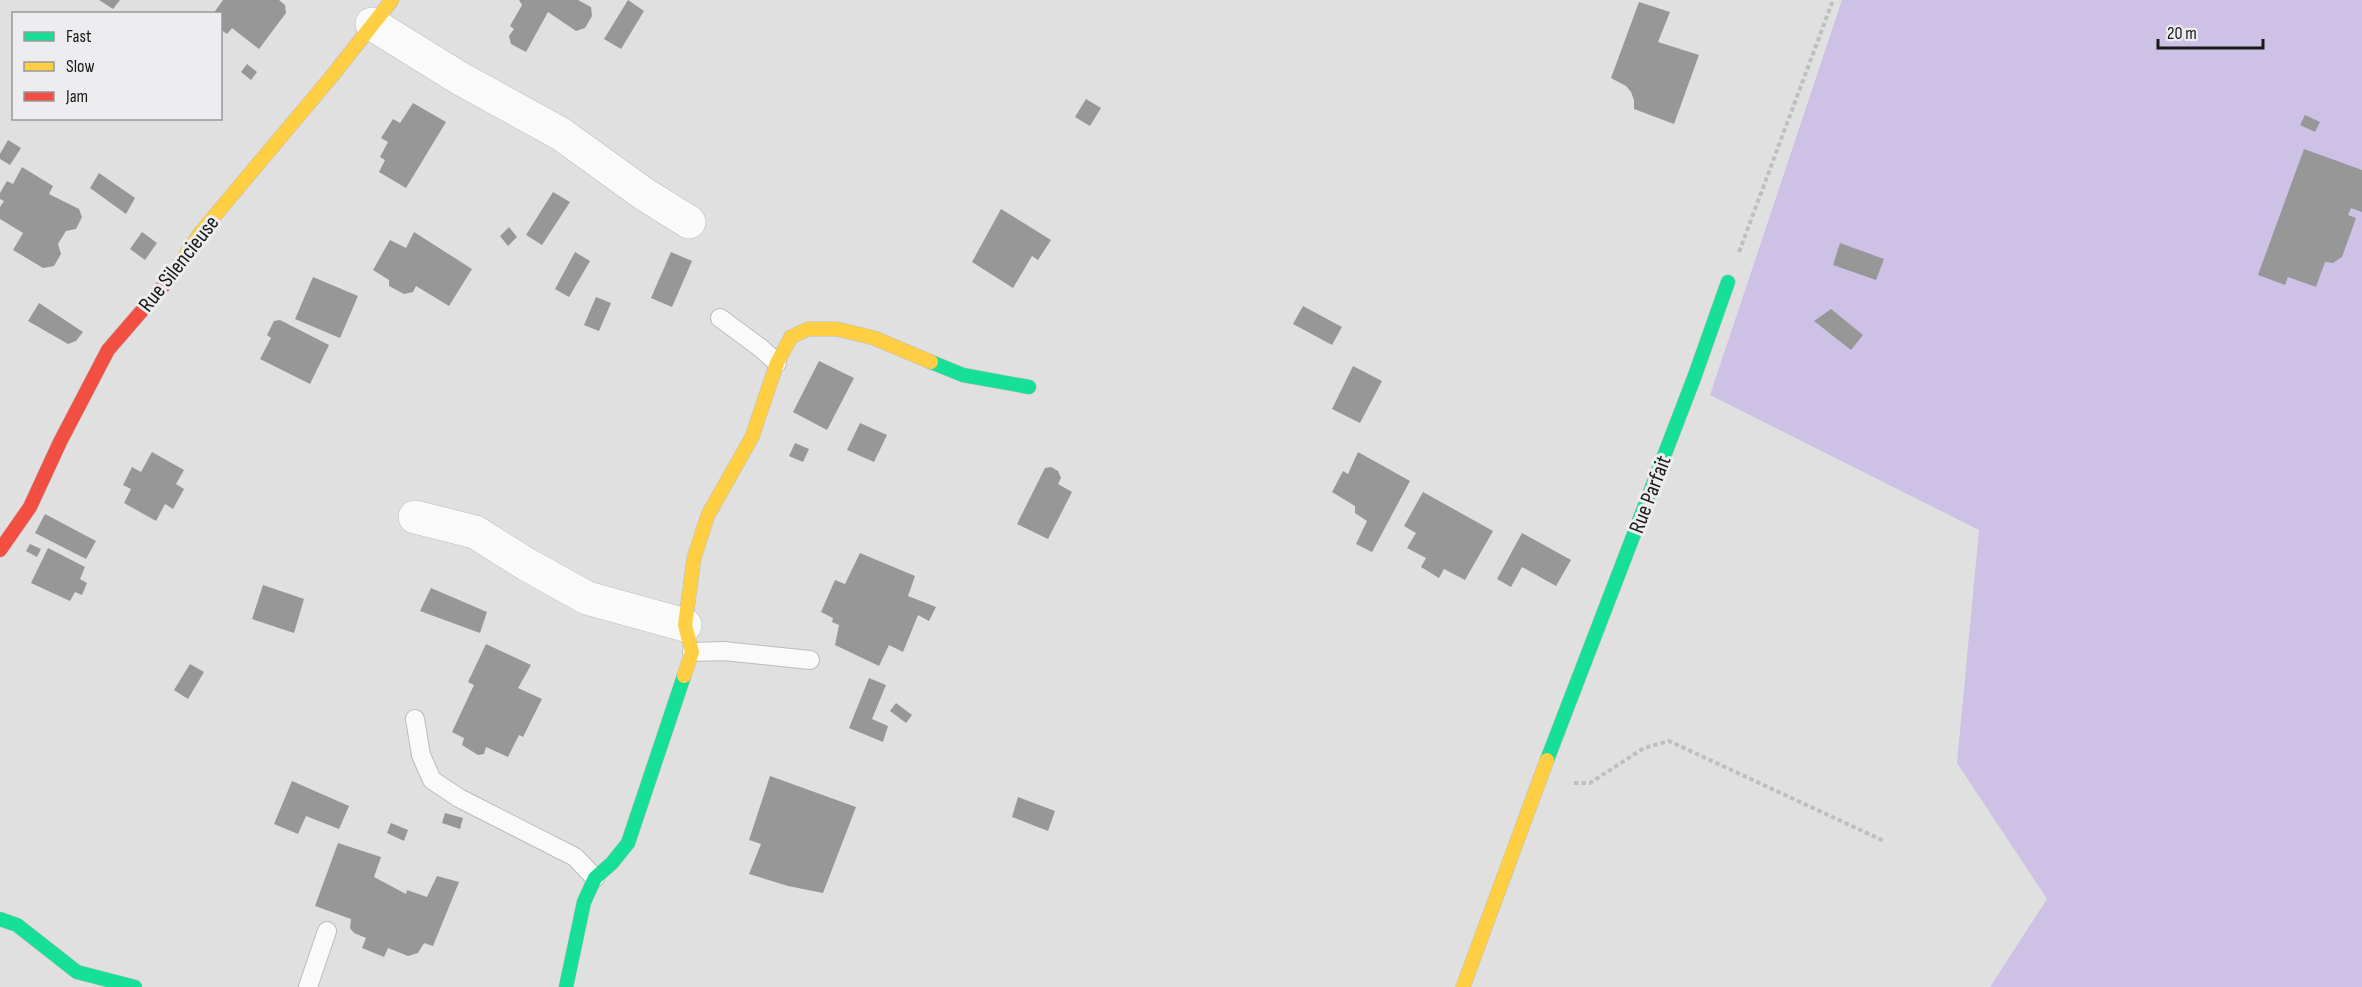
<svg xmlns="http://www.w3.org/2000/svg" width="2362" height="987" font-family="'Sofia Sans Condensed',sans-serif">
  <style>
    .green { fill: #cec1e6 }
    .building { fill: #979798 }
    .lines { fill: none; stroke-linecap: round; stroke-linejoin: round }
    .lane-casing { stroke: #bcbcbd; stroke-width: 20 }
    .street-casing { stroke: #bcbcbd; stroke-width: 34 }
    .fast-casing { stroke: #bcbcbd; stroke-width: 15 }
    .slow-casing { stroke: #bcbcbd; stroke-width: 15 }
    .jam-casing { stroke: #bcbcbd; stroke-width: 15 }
    .path { stroke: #bfbfc0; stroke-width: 4; stroke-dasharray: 4.5 3; stroke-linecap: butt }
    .lane { stroke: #fafafa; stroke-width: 18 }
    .street { stroke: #fafafa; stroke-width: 33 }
    .fast { stroke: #16e098; stroke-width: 14 }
    .slow { stroke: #ffcf43; stroke-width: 14 }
    .jam { stroke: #f24e42; stroke-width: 14 }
    .labels { text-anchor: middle; stroke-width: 6; stroke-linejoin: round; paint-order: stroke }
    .street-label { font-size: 22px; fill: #19191a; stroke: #edecef }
  </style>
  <rect width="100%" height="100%" fill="#e0e0e1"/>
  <!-- green -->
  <polygon class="green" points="1842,0 2362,0 2362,987 1990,987 2047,899 1957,763 1979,530 1710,395"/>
  <!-- building -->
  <g class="building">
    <polygon points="99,0 120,0 113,9"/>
    <polygon points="223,0 279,0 285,5 286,13 259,49 232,28 227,34 220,29 220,14 213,14"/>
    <polygon points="519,0 578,0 591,7 592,16 585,28 576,31 548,12 526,52 511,44 509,36 514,29 510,26 522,5"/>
    <polygon points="628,0 644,11 621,49 604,39"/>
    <polygon points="1639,2 1670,12 1658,42 1699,55 1674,124 1634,109 1634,100 1631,92 1626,86 1611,78"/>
    <polygon points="247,64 257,72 251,80 241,72"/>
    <polygon points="1086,99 1101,108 1090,126 1075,117"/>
    <polygon points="413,103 446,122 406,188 379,172 385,160 380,157 388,142 381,138 393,119 400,123"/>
    <polygon points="2305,115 2320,122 2315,132 2300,125"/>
    <polygon points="8,140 21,148 10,165 0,159 0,154"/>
    <polygon points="2304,149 2362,170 2362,212 2351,208 2348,215 2356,218 2342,257 2333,263 2325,262 2316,287 2288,277 2285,285 2258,275"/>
    <polygon points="22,167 53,186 49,194 79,209 82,217 76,229 66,231 58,244 61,254 54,266 43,268 13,250 23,233 0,219 0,207 4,201 0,199 0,193 7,181 13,184"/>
    <polygon points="99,173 135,198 126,214 90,188"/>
    <polygon points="553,192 570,202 542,245 526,235"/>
    <polygon points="1001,209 1051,240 1038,260 1032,256 1013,288 972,262"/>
    <polygon points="509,227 517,237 508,246 500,236"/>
    <polygon points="142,232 157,243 145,260 130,249"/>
    <polygon points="414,232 472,269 449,306 416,286 413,292 404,294 389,286 389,280 373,270 390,240 406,248"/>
    <polygon points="1840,243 1884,259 1876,280 1833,265"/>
    <polygon points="575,252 590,261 569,297 555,289"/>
    <polygon points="671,252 692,261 672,307 651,298"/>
    <polygon points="313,277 358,296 340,338 295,319"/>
    <polygon points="596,297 611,303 599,331 584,325"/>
    <polygon points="39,303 83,332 76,341 68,344 28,321"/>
    <polygon points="1303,306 1342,327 1332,345 1293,324"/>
    <polygon points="1831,309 1863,335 1851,350 1814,321"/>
    <polygon points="280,320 329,345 310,384 260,359 271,338 267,335 274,321"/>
    <polygon points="819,361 854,378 827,430 793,412"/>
    <polygon points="1353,366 1382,381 1360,423 1332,409"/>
    <polygon points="860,423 887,435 874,462 847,450"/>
    <polygon points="795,443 809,449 803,462 789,456"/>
    <polygon points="152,452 184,470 176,484 184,489 173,509 165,504 156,521 124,503 131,489 123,485 132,467 141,472"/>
    <polygon points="1358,452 1410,481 1372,552 1356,544 1367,521 1355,513 1355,506 1332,492 1343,471 1348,474"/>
    <polygon points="1051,467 1058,471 1061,478 1058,484 1072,492 1048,539 1017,524 1045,468"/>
    <polygon points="1423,492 1493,531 1465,580 1444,569 1439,578 1421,567 1426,558 1407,548 1416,533 1404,526"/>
    <polygon points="45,514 96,541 86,559 35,533"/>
    <polygon points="1522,533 1571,560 1556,586 1522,567 1511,587 1497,579"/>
    <polygon points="30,544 41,549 37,557 26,551"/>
    <polygon points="48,548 85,567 80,579 87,583 82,595 75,592 70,601 31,583"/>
    <polygon points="860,553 915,576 908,596 936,607 929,621 918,615 903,652 889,645 879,666 835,645 839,625 832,622 833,618 821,612 835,580 845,584"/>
    <polygon points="263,585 304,599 294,633 252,619"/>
    <polygon points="431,588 487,612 480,633 420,611"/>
    <polygon points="486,644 531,665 518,688 542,699 523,737 519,735 508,757 486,747 484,754 478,755 462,745 464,738 452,732 474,685 468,682"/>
    <polygon points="190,664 204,672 188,699 174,690"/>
    <polygon points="869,678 886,685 872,719 888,726 883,742 849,728"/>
    <polygon points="896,703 912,715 906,723 890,711"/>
    <polygon points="770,776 856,807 823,893 788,886 749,874 761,844 749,840"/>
    <polygon points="292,781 349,806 339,829 306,816 298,834 274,824"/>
    <polygon points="1018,797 1055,811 1048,831 1012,817"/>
    <polygon points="445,813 463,818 460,829 442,823"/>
    <polygon points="391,823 408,830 404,841 387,833"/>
    <polygon points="338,843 381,857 374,877 406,894 407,890 427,897 437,876 459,882 433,946 424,943 418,953 408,956 388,948 384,957 362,948 366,938 354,933 350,928 351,919 315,906"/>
  </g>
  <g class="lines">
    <defs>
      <g id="lane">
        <polyline points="720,318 762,349 777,363"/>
        <polyline points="692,652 724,651 810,660"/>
        <polyline points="415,719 421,755 432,780 459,798 575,857 595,878"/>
        <polyline points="308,987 327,931"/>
      </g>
      <g id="street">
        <polyline points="372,24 461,79 561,134 644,194 689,222"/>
        <polyline points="415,517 475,532 526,564 587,598 685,625"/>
      </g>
      <g id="fast">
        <polyline points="931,362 963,375 1029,387"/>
        <polyline points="1547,760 1694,378 1728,282"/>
        <polyline points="0,919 17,925 77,972 135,987"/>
        <polyline points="566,987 584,902 595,878 612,863 628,843 684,676"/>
      </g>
      <g id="slow">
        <polyline points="171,277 201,232 332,76 392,0"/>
        <polyline points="684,676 692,652 685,625 694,558 708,515 752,437 777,363 791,337 808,329 837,329 874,338 931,362"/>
        <polyline points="1463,987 1547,760"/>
      </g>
      <polyline id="jam" points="0,550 30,507 60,442 108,350 171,277"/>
    </defs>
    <!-- lane casing -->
    <use href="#lane" class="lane-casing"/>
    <!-- street casing -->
    <use href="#street" class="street-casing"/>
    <!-- fast casing -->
    <use href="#fast" class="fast-casing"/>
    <!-- slow casing -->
    <use href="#slow" class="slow-casing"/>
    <!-- jam casing -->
    <use href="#jam" class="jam-casing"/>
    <!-- path -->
    <g class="path">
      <polyline points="1739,252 1833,0"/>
      <polyline points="1574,783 1590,783 1644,748 1669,741 1884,841"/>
    </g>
    <!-- lane -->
    <use href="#lane" class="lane"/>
    <!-- street -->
    <use href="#street" class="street"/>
    <!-- fast -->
    <use href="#fast" class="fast"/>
    <!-- slow -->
    <use href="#slow" class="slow"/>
    <!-- jam -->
    <use href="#jam" class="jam"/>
  </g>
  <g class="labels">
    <!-- street labels -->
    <g class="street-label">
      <text transform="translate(178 263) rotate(-52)" y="8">Rue Silencieuse</text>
      <text transform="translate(1649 494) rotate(-69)" y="8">Rue Parfait</text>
    </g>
  </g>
  <!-- legend -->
  <rect x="12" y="12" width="210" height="108" fill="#edecef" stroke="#98989a" stroke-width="1.5"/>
  <rect x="24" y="32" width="30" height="9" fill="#16e098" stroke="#98989a" stroke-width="1.5"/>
  <text x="66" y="42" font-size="18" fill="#19191a">Fast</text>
  <rect x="24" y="62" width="30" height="9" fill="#ffcf43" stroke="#98989a" stroke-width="1.5"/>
  <text x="66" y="72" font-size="18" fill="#19191a">Slow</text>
  <rect x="24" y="92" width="30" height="9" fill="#f24e42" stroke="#98989a" stroke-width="1.5"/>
  <text x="66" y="102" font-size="18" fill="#19191a">Jam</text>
  <!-- scale -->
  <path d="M2158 39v9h105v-9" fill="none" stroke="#19191a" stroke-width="3"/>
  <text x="2167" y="39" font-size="18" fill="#19191a" stroke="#edecef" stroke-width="4.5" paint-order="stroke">20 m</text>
</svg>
